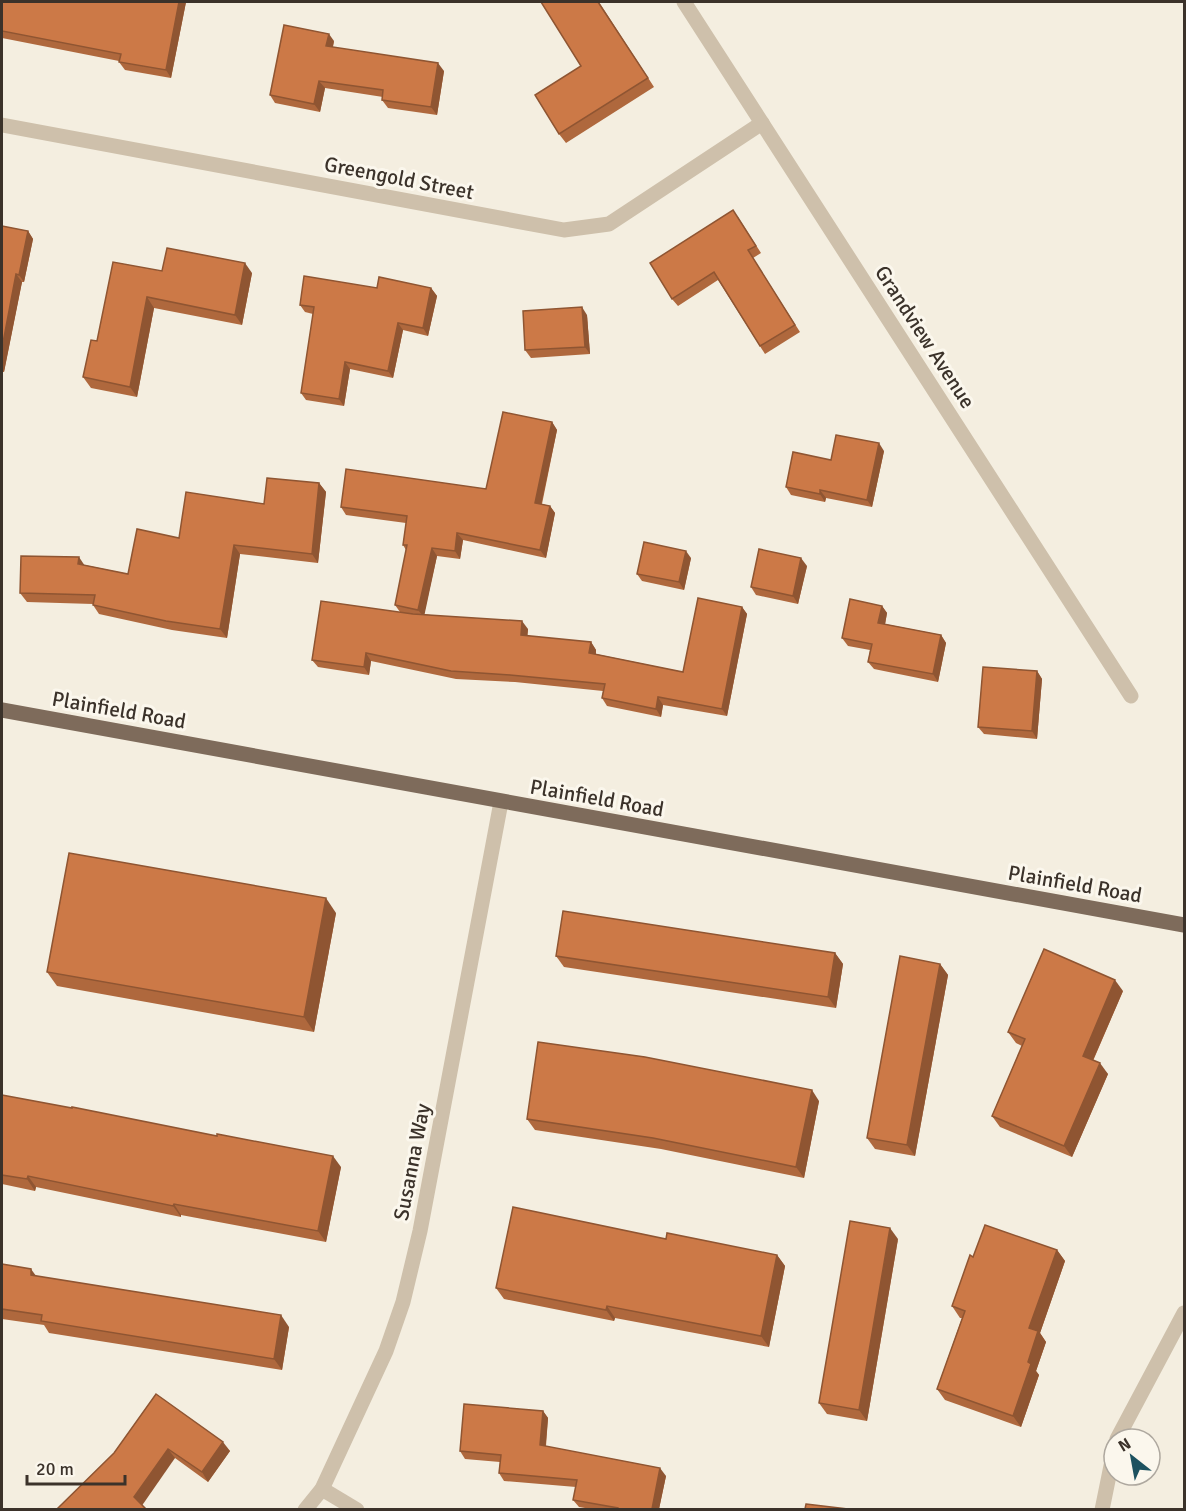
<svg xmlns="http://www.w3.org/2000/svg" width="1186" height="1511" font-family="Signika,sans-serif">
  <style>
    .lines { fill: none; stroke-linecap: round; stroke-linejoin: round }
    .minor { stroke: #cec0ab; stroke-width: 15 }
    .major { stroke: #7e6b5b; stroke-width: 15 }
    .wall { fill: #af683d }
    .shaded-wall { fill: #8f5532 }
    .building { fill: #cc7947; stroke: #8f5532; stroke-width: 1.5 }
    .labels { text-anchor: middle; stroke-width: 6; stroke-linejoin: round; paint-order: stroke }
    .street-label { font-size: 21px; fill: #3b322a; stroke: #fbf7ed }
  </style>
  <rect width="100%" height="100%" fill="#f4eee0"/>
  <g class="lines">
    <!-- minor -->
    <g class="minor">
      <polyline points="684,2 1131,696"/>
      <polyline points="2,125 564,230 609,224 762,123"/>
      <polyline points="1117,1439 1184,1313"/>
      <polyline points="322,1489 357,1510"/>
      <polyline points="305,1510 322,1489 386,1351 403,1302 420,1231 501,802"/>
      <polyline points="1102,1510 1114,1451"/>
    </g>
    <!-- major -->
    <polyline class="major" points="2,710 1184,925"/>
  </g>
  <!-- wall -->
  <g class="wall">
    <polygon points="2,2 186,2 171,78 125,70 119,62 119,61 2,38"/>
    <polygon points="599,2 654,87 566,143 559,134 581,66"/>
    <polygon points="334,41 333,47 444,71 437,115 388,108 382,100 383,97 325,88 320,112 275,103 270,95"/>
    <polygon points="738,217 761,253 753,258 800,332 765,354 718,280 678,306 672,299"/>
    <polygon points="2,226 28,231 33,239 24,282 22,282 4,372 2,372"/>
    <polygon points="162,271 252,273 242,325 154,308 137,397 91,388 83,377 97,341"/>
    <polygon points="377,288 431,288 437,296 428,336 403,330 393,378 350,369 344,406 306,400 301,393 313,314 305,312 300,305"/>
    <polygon points="587,315 590,354 531,358 525,350"/>
    <polygon points="552,422 557,430 542,504 550,506 555,513 546,558 463,540 460,559 437,556 424,614 528,629 527,636 591,642 596,650 596,654 683,672 742,607 747,614 727,716 663,705 661,717 607,706 602,698 603,691 515,682 456,679 371,661 369,675 318,667 312,660 400,612 395,605 406,550 403,545 406,523 346,515 341,507 486,489"/>
    <polygon points="884,451 872,507 826,498 825,502 791,495 786,487 831,460"/>
    <polygon points="319,483 326,492 318,563 240,554 227,638 172,630 99,614 93,605 93,604 27,602 20,593 85,565 128,574 179,538"/>
    <polygon points="691,558 684,590 642,581 637,574"/>
    <polygon points="807,566 798,604 756,595 751,587"/>
    <polygon points="882,606 887,613 885,624 941,635 946,643 938,682 874,669 868,662 870,650 848,646 842,638"/>
    <polygon points="1037,671 1042,679 1037,739 984,734 978,727"/>
    <polygon points="336,913 314,1032 57,986 47,972"/>
    <polygon points="835,953 843,964 836,1008 564,967 556,956"/>
    <polygon points="940,964 948,975 915,1156 875,1149 867,1138"/>
    <polygon points="1123,991 1093,1061 1108,1074 1072,1157 1000,1127 992,1116 1022,1046 1016,1043 1008,1032"/>
    <polygon points="2,1095 341,1167 326,1242 181,1215 181,1217 36,1187 35,1191 2,1184"/>
    <polygon points="819,1101 804,1178 661,1149 535,1130 527,1119"/>
    <polygon points="666,1239 777,1255 785,1266 769,1347 615,1318 614,1321 504,1299 496,1288"/>
    <polygon points="898,1239 867,1421 827,1414 819,1403"/>
    <polygon points="1057,1250 1065,1261 1040,1333 1046,1342 1036,1371 1039,1375 1021,1427 945,1400 937,1389 962,1318 960,1318 952,1306 973,1257"/>
    <polygon points="2,1264 37,1276 289,1327 282,1370 49,1333 44,1325 2,1319"/>
    <polygon points="156,1394 230,1451 208,1482 175,1458 57,1509 114,1453"/>
    <polygon points="543,1411 548,1418 546,1446 666,1476 659,1509 591,1509 579,1507 573,1500 576,1487 504,1481 499,1473 500,1462 465,1459 460,1451"/>
  </g>
  <!-- shaded-wall -->
  <g class="shaded-wall">
    <polygon points="179,2 186,2 171,78 166,70"/>
    <polygon points="329,34 334,41 331,54 326,46"/>
    <polygon points="438,63 444,71 437,115 431,107"/>
    <polygon points="319,81 325,88 320,112 314,104"/>
    <polygon points="28,231 33,239 24,282 19,275"/>
    <polygon points="245,263 252,273 242,325 235,315"/>
    <polygon points="16,274 22,282 4,372 2,369 2,348"/>
    <polygon points="431,288 437,296 428,336 423,328"/>
    <polygon points="147,297 154,308 137,397 130,387"/>
    <polygon points="582,307 587,315 590,354 585,347"/>
    <polygon points="398,323 403,330 393,378 388,371"/>
    <polygon points="345,362 350,369 344,406 339,399"/>
    <polygon points="552,422 557,430 540,510 535,503"/>
    <polygon points="879,443 884,451 872,507 867,500"/>
    <polygon points="319,483 326,492 318,563 312,554"/>
    <polygon points="820,490 826,498 825,502 820,494"/>
    <polygon points="550,506 555,513 546,558 540,550"/>
    <polygon points="457,533 463,540 460,559 455,551"/>
    <polygon points="234,545 240,554 227,638 220,629"/>
    <polygon points="432,548 437,556 424,617 418,610"/>
    <polygon points="686,551 691,558 684,590 679,582"/>
    <polygon points="79,557 85,566 78,564"/>
    <polygon points="801,558 807,566 798,604 793,596"/>
    <polygon points="882,606 887,613 884,630 878,623"/>
    <polygon points="742,607 747,614 727,716 722,709"/>
    <polygon points="522,621 528,629 527,643 521,635"/>
    <polygon points="941,635 946,643 938,682 933,674"/>
    <polygon points="591,642 596,650 595,661 589,653"/>
    <polygon points="366,653 371,661 369,675 364,667"/>
    <polygon points="1037,671 1042,679 1037,739 1032,731"/>
    <polygon points="658,697 663,705 661,717 656,709"/>
    <polygon points="326,898 336,913 314,1032 304,1017"/>
    <polygon points="835,953 843,964 836,1008 828,997"/>
    <polygon points="940,964 948,975 915,1156 907,1145"/>
    <polygon points="1115,980 1123,991 1090,1067 1083,1056"/>
    <polygon points="1100,1063 1108,1074 1072,1157 1064,1146"/>
    <polygon points="812,1090 819,1101 804,1178 796,1167"/>
    <polygon points="333,1156 341,1167 326,1242 318,1231"/>
    <polygon points="28,1176 36,1187 35,1191 27,1179"/>
    <polygon points="174,1204 181,1215 181,1217 173,1206"/>
    <polygon points="890,1228 898,1239 867,1421 859,1410"/>
    <polygon points="1057,1250 1065,1261 1040,1333 1046,1342 1036,1371 1039,1375 1021,1427 1013,1416 1028,1362 1029,1328"/>
    <polygon points="777,1255 785,1266 769,1347 761,1336"/>
    <polygon points="31,1269 39,1280 31,1275"/>
    <polygon points="607,1306 615,1318 614,1321 606,1310"/>
    <polygon points="281,1315 289,1327 282,1370 274,1359"/>
    <polygon points="543,1411 548,1418 545,1453 540,1445"/>
    <polygon points="223,1442 230,1451 208,1482 202,1472"/>
    <polygon points="168,1449 175,1458 141,1507 134,1497"/>
    <polygon points="660,1468 666,1476 659,1509 652,1509"/>
  </g>
  <!-- building -->
  <g class="building">
    <polygon points="2,2 179,2 166,70 119,62 121,54 2,31"/>
    <polygon points="541,2 598,2 648,78 559,134 535,95 581,66"/>
    <polygon points="284,25 329,34 326,46 438,63 431,107 382,100 383,90 319,81 314,104 270,95"/>
    <polygon points="733,210 756,246 748,250 795,325 760,346 714,272 672,299 650,263"/>
    <polygon points="2,226 28,231 19,275 16,274 2,348"/>
    <polygon points="167,248 245,263 235,315 147,297 130,387 83,377 91,340 97,341 113,262 162,271"/>
    <polygon points="304,276 377,288 379,277 431,288 423,328 398,323 388,371 345,362 339,399 301,393 314,307 300,305"/>
    <polygon points="582,307 585,347 525,350 523,311"/>
    <polygon points="503,412 552,422 535,503 550,506 540,550 457,533 455,551 432,548 418,610 395,605 407,545 403,545 407,516 341,507 346,469 486,489"/>
    <polygon points="836,435 879,443 867,500 820,490 820,494 786,487 793,452 831,460"/>
    <polygon points="267,478 319,483 312,554 234,545 220,629 166,621 93,605 95,595 20,593 21,556 79,557 78,564 128,574 137,529 179,538 186,492 264,504"/>
    <polygon points="644,542 686,551 679,582 637,574"/>
    <polygon points="759,549 801,558 793,596 751,587"/>
    <polygon points="698,598 742,607 722,709 658,697 656,709 602,698 605,684 510,675 451,671 366,653 364,667 312,660 321,601 413,614 522,621 521,635 591,642 589,653 683,672"/>
    <polygon points="850,599 882,606 878,623 941,635 933,674 868,662 872,644 842,638"/>
    <polygon points="983,667 1037,671 1032,731 978,727"/>
    <polygon points="69,853 326,898 304,1017 47,972"/>
    <polygon points="563,911 835,953 828,997 556,956"/>
    <polygon points="1044,949 1115,980 1083,1056 1100,1063 1064,1146 992,1116 1025,1039 1008,1032"/>
    <polygon points="900,956 940,964 907,1145 867,1138"/>
    <polygon points="538,1042 645,1057 812,1090 796,1167 653,1138 527,1119"/>
    <polygon points="2,1095 72,1108 72,1107 217,1136 217,1134 333,1156 318,1231 174,1204 173,1206 28,1176 27,1179 2,1175"/>
    <polygon points="513,1207 666,1239 667,1233 777,1255 761,1336 607,1306 606,1310 496,1288"/>
    <polygon points="850,1221 890,1228 859,1410 819,1403"/>
    <polygon points="985,1225 1057,1250 1029,1328 1038,1331 1028,1362 1031,1364 1013,1416 937,1389 965,1311 952,1306 970,1255 973,1257"/>
    <polygon points="2,1264 31,1269 31,1275 281,1315 274,1359 41,1321 42,1315 2,1309"/>
    <polygon points="156,1394 223,1442 202,1472 168,1449 134,1497 146,1509 57,1509 114,1453"/>
    <polygon points="464,1404 543,1411 540,1445 660,1468 652,1509 618,1509 618,1508 573,1500 577,1480 499,1473 501,1455 460,1451"/>
    <polygon points="806,1504 848,1509 805,1509"/>
  </g>
  <g class="labels">
    <!-- street labels -->
    <g class="street-label">
      <text transform="translate(399 178) rotate(11)" y="7">Greengold Street</text>
      <text transform="translate(925 337) rotate(57)" y="7">Grandview Avenue</text>
      <text transform="translate(119 710) rotate(10)" y="7">Plainfield Road</text>
      <text transform="translate(597 798) rotate(10)" y="7">Plainfield Road</text>
      <text transform="translate(1075 884) rotate(10)" y="7">Plainfield Road</text>
      <text transform="translate(412 1162) rotate(-79)" y="7">Susanna Way</text>
    </g>
  </g>
  <!-- border -->
  <rect width="1186" height="1511" fill="none" stroke="#3b322a" stroke-width="6"/>
  <!-- north arrow -->
  <g transform="translate(1132 1457) rotate(329)"><circle r="28" fill="#fbf7ed" stroke="#aea89f" stroke-width="1.5"/>
  <path d="M0-4.5L10 22L0 15L-10 22Z" fill="#1d5260"/>
  <text y="-9" font-size="16" font-weight="bold" text-anchor="middle" fill="#3b322a">N</text>
  </g>
  <!-- scale -->
  <path d="M27 1475v9h98v-9" fill="none" stroke="#3b322a" stroke-width="3"/>
  <text x="36" y="1475" font-size="18" fill="#3b322a" stroke="#fbf7ed" stroke-width="4.5" paint-order="stroke">20 m</text>
</svg>
